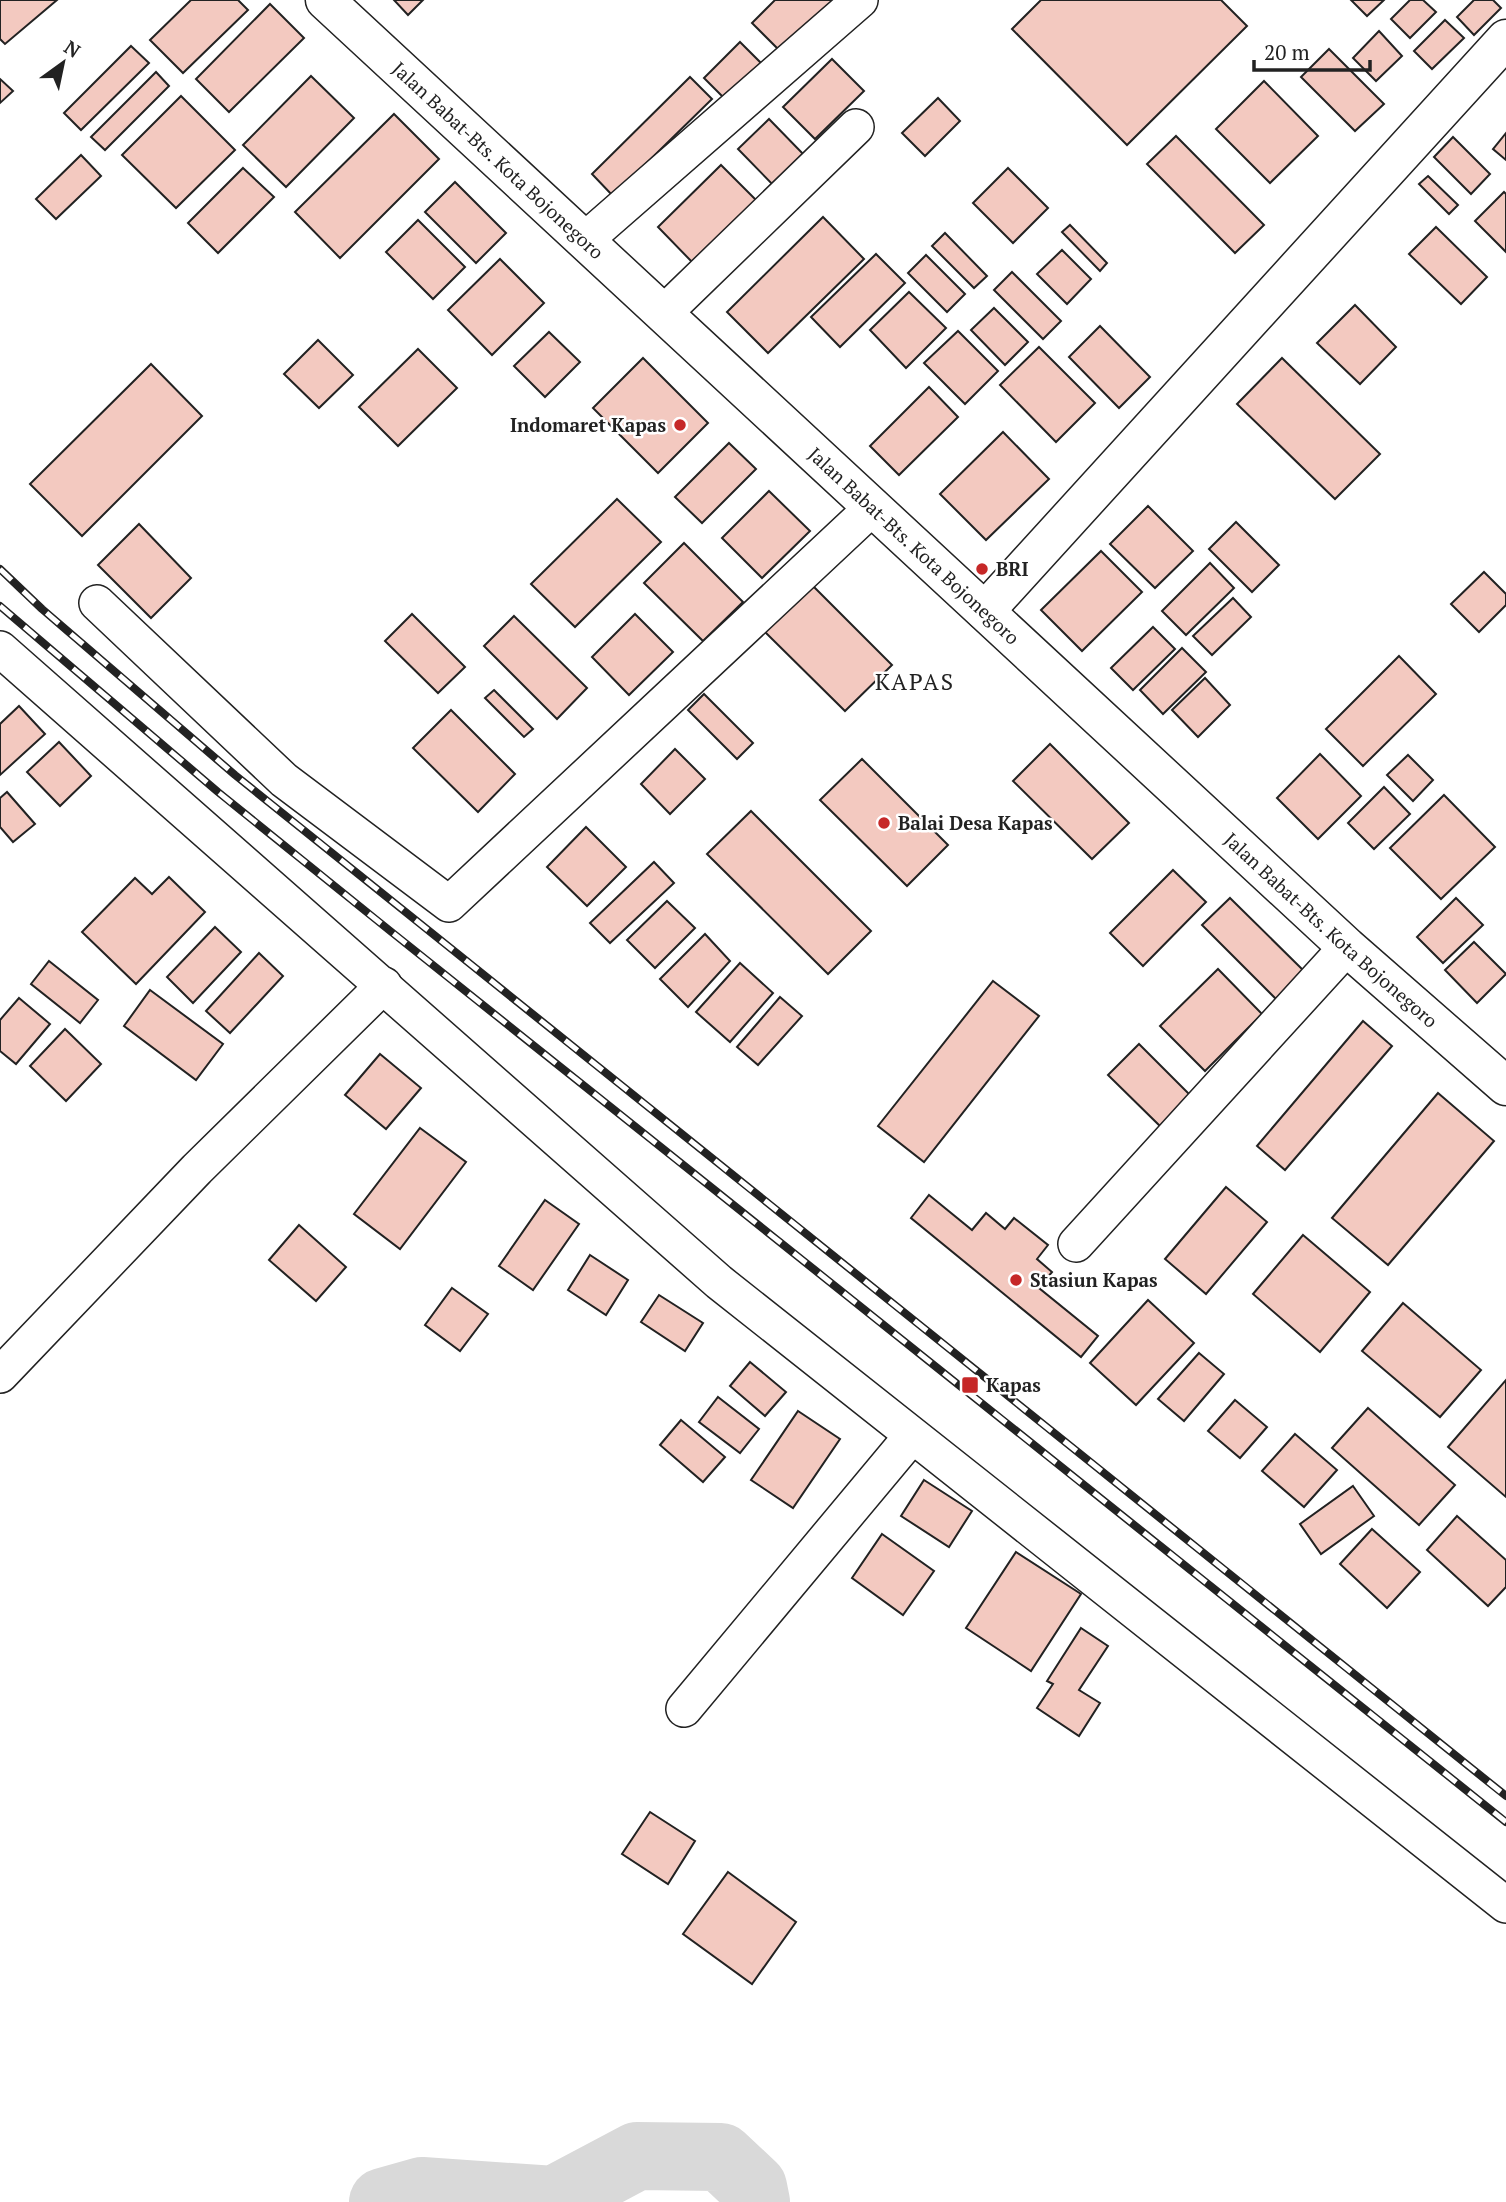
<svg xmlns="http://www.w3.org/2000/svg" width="1506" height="2202" font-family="'PT Serif',serif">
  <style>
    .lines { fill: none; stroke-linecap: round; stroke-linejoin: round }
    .river { stroke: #d9d9d9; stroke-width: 68 }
    .building { fill: #f3c9c0; stroke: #222; stroke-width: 2 }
    .minor-casing { stroke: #222; stroke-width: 38 }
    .tertiary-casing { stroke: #222; stroke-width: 41 }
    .trunk-casing { stroke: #222; stroke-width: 41 }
    .minor { stroke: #fff; stroke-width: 35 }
    .tertiary { stroke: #fff; stroke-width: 38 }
    .trunk { stroke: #fff; stroke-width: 38 }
    .rail-casing { stroke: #222; stroke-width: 8 }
    .rail { stroke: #fff; stroke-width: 5; stroke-dasharray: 16; stroke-linecap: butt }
    .poi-dot { fill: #c62828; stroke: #fff; stroke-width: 2.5 }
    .labels { text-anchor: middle; stroke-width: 5; stroke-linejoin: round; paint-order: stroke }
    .street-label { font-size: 19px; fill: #222; stroke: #fff }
    .poi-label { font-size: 19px; font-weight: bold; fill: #222; stroke: #fff; text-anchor: start }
    .quarter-label { font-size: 23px; letter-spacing: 2px; fill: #222; stroke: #fff }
  </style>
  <rect width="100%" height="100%" fill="#fff"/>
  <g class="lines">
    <!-- river -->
    <polyline class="river" points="383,2202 422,2191 554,2200 637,2156 721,2157 753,2187 756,2202"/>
  </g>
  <!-- building -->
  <g class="building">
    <polygon points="0,0 57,0 5,44 0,39"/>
    <polygon points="191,0 238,0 248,10 183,73 150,40"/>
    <polygon points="394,0 423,0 408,15"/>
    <polygon points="775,0 852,0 790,61 752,23"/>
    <polygon points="1041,0 1221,0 1247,26 1127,145 1012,29"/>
    <polygon points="1351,0 1384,0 1367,16"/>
    <polygon points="1410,0 1423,0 1436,12 1410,38 1391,19"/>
    <polygon points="1474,0 1493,0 1501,8 1474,35 1457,17"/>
    <polygon points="270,4 304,38 229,112 196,79"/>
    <polygon points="1445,20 1464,38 1432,69 1414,51"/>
    <polygon points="1379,31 1402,56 1376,81 1353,58"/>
    <polygon points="740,42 767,69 731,105 704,78"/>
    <polygon points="131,46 149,63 81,130 64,113"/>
    <polygon points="1329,49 1384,104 1355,131 1301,77"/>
    <polygon points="832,59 864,91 815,139 783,107"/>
    <polygon points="156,72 169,86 105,150 91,137"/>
    <polygon points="311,76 354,118 286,187 243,145"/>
    <polygon points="690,77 712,99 613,196 592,174"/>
    <polygon points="0,79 13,91 0,103"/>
    <polygon points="1264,81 1318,136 1270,183 1216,129"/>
    <polygon points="181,96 235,150 176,208 122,155"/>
    <polygon points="938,98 960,121 925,156 902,133"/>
    <polygon points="394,114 439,159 340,258 295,212"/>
    <polygon points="769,119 807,158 777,189 738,149"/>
    <polygon points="1506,133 1506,160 1493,149"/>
    <polygon points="1176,136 1264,225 1235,253 1147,164"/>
    <polygon points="1453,137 1490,174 1471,194 1434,157"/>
    <polygon points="81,155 101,176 56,219 36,199"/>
    <polygon points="721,165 757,201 694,264 658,227"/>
    <polygon points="243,168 274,197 218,253 188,223"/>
    <polygon points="1008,168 1048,208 1013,243 973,203"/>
    <polygon points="1428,176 1458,205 1449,214 1419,184"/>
    <polygon points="455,182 506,233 476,263 425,212"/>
    <polygon points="1504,192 1506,194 1506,252 1475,221"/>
    <polygon points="823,217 864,259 768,353 727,312"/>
    <polygon points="418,220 465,267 433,299 386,252"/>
    <polygon points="1070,225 1107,263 1100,271 1062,232"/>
    <polygon points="1436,227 1487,277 1461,304 1409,254"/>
    <polygon points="945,233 987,276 974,288 932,246"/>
    <polygon points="1062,250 1091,279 1067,304 1037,274"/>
    <polygon points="876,254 905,283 840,347 811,317"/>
    <polygon points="926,255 965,294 947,312 908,273"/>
    <polygon points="500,259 544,303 492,355 448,310"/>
    <polygon points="1012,272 1061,321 1043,339 994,290"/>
    <polygon points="909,292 946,328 906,368 870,330"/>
    <polygon points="1355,305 1396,347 1360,384 1317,343"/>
    <polygon points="994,308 1028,342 1005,365 971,330"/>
    <polygon points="1100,326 1150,377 1119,408 1069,357"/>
    <polygon points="958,331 998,371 965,404 924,363"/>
    <polygon points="549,332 580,362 545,397 514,366"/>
    <polygon points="318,340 353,375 319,408 284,374"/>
    <polygon points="1039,347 1095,403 1056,442 1000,385"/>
    <polygon points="418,349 457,388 398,446 359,407"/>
    <polygon points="643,358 708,423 658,473 593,408"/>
    <polygon points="1282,358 1380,454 1335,499 1237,404"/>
    <polygon points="151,364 202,416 82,536 30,484"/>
    <polygon points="929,387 958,417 899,475 870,446"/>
    <polygon points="1003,432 1049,479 986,540 940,494"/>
    <polygon points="729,443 756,469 702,523 675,497"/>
    <polygon points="769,491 810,531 762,578 722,538"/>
    <polygon points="617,499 661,542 575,627 531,584"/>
    <polygon points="1148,506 1193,551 1155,588 1110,544"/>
    <polygon points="1236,522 1279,565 1252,592 1209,549"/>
    <polygon points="139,524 191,578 151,618 98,565"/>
    <polygon points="684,543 743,602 703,641 644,583"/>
    <polygon points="1101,551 1142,592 1082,651 1041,610"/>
    <polygon points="1210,563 1234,588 1186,635 1162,611"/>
    <polygon points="1484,572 1506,594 1506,605 1479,632 1451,604"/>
    <polygon points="811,584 892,665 845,711 764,631"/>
    <polygon points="1233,598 1251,617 1212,655 1193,636"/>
    <polygon points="412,614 465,667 438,693 385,641"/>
    <polygon points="635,614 673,652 629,695 592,657"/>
    <polygon points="514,616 587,688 557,719 484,646"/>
    <polygon points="1153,627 1175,649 1133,690 1111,668"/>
    <polygon points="1182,648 1206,672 1163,714 1140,690"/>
    <polygon points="1399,656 1436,694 1363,766 1326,729"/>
    <polygon points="1205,678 1230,705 1198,737 1172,710"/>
    <polygon points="494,690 533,729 524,737 485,698"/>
    <polygon points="704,694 753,743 737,759 688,710"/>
    <polygon points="19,706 45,734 0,775 0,724"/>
    <polygon points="451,710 515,774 478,812 413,748"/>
    <polygon points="59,742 91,776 60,806 27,772"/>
    <polygon points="1050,744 1129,823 1092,859 1013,781"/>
    <polygon points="675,749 705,779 670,814 641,784"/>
    <polygon points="1320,754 1361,796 1318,839 1277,798"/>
    <polygon points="1408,755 1433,780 1413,801 1387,775"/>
    <polygon points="862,759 948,845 907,886 820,800"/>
    <polygon points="1384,787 1410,814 1374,849 1348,823"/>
    <polygon points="7,792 35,824 13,842 0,827 0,798"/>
    <polygon points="1444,795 1495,847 1441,899 1390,848"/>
    <polygon points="751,811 871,931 828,974 707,854"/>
    <polygon points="586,827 626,867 587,906 547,867"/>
    <polygon points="654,862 674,883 610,943 590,923"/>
    <polygon points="1173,870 1206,902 1143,966 1110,933"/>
    <polygon points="169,877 205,912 136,984 82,932 135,878 152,894"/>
    <polygon points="1230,898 1306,973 1278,1001 1202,925"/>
    <polygon points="1456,898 1483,925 1443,963 1417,937"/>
    <polygon points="667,901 695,928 655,968 627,940"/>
    <polygon points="215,927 241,952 193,1003 167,977"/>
    <polygon points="705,934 730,961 688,1007 660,979"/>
    <polygon points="1474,942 1506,974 1477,1003 1445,970"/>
    <polygon points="259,953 283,976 230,1033 206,1011"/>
    <polygon points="49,961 98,1000 80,1023 31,984"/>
    <polygon points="740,963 773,993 730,1042 696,1012"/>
    <polygon points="1218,969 1262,1014 1205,1071 1160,1026"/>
    <polygon points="993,981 1039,1016 924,1162 878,1126"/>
    <polygon points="150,990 223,1044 196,1080 124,1026"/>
    <polygon points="780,997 802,1016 758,1065 737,1047"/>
    <polygon points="19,998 50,1024 16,1064 0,1051 0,1020"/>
    <polygon points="1363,1021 1392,1046 1285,1170 1257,1146"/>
    <polygon points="65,1029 101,1064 66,1101 30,1066"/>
    <polygon points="1139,1044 1193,1098 1162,1128 1108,1075"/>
    <polygon points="380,1054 421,1088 386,1129 345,1095"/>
    <polygon points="1438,1093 1494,1141 1388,1265 1332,1218"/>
    <polygon points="420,1128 466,1162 400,1249 354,1214"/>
    <polygon points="1226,1187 1267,1222 1206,1294 1165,1259"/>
    <polygon points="929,1195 972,1230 986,1213 1005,1229 1014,1218 1048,1245 1037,1259 1052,1272 1039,1288 1098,1336 1081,1357 911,1218"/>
    <polygon points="545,1200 579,1224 533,1290 499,1266"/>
    <polygon points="299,1225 346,1267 316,1301 269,1260"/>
    <polygon points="1303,1235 1370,1292 1320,1352 1253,1294"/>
    <polygon points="590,1255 628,1280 606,1315 568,1290"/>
    <polygon points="452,1288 488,1314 460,1351 425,1325"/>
    <polygon points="659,1295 703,1323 685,1351 641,1322"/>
    <polygon points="1148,1300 1194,1343 1136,1405 1090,1363"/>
    <polygon points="1403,1303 1481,1370 1440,1417 1362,1351"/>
    <polygon points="1199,1353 1224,1374 1184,1421 1158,1399"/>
    <polygon points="750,1362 786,1392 765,1416 730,1386"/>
    <polygon points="1506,1380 1506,1497 1448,1447"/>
    <polygon points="718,1397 759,1429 740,1453 699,1422"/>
    <polygon points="1235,1400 1267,1427 1240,1458 1208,1431"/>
    <polygon points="1368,1408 1455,1485 1419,1525 1332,1448"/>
    <polygon points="798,1411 840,1439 793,1508 751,1480"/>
    <polygon points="681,1420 725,1457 703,1482 660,1445"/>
    <polygon points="1295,1434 1337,1470 1304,1507 1262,1471"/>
    <polygon points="924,1480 972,1511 949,1547 901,1516"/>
    <polygon points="1353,1486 1374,1516 1321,1554 1300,1524"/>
    <polygon points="1457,1516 1506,1560 1506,1587 1488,1606 1427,1550"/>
    <polygon points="1372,1529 1420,1572 1387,1608 1340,1564"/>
    <polygon points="882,1534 934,1571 903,1615 852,1578"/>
    <polygon points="1016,1552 1081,1594 1031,1671 966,1628"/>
    <polygon points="1081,1628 1108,1646 1079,1690 1100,1703 1079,1736 1037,1708 1053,1684 1047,1681"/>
    <polygon points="650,1812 695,1841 668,1884 622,1854"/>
    <polygon points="728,1872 796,1922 752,1984 683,1934"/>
  </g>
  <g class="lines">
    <defs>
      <g id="minor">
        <polyline points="584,241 860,0"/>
        <polyline points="664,313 856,127"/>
        <polyline points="97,603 284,780 449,904 872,508"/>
        <polyline points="0,649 719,1282 1506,1905"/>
        <polyline points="1076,1244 1347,947"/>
        <polyline points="0,1375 197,1169 384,985"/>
        <polyline points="684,1709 911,1437"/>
      </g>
      <polyline id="tertiary" points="985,611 1506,39"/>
      <g id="trunk">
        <path id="s1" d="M 325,0 L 1347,947 L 1506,1086"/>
      </g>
    </defs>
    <!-- minor casing -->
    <use href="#minor" class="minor-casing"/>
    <!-- tertiary casing -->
    <use href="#tertiary" class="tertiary-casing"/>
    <!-- trunk casing -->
    <use href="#trunk" class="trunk-casing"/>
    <!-- minor -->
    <use href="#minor" class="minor"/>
    <!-- tertiary -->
    <use href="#tertiary" class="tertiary"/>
    <!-- trunk -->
    <use href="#trunk" class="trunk"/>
    <defs>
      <g id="rail">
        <polyline points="0,569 42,609 235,775 1506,1796"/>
        <polyline points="0,606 218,792 389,930 1506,1822"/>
      </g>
    </defs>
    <!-- rail casing -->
    <use href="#rail" class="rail-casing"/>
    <!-- rail -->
    <use href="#rail" class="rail"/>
  </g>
  <!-- markers -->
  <g class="poi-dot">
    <circle cx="680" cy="425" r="7"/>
    <circle cx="982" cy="569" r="7"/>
    <circle cx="884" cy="823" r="7"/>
    <circle cx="1016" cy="1280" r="7"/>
    <rect x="961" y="1376" width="18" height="18" rx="3.5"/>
  </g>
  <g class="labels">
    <!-- street labels -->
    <g class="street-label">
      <text dy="7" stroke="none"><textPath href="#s1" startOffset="236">Jalan Babat-Bts. Kota Bojonegoro</textPath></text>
      <text dy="7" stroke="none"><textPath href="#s1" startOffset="803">Jalan Babat-Bts. Kota Bojonegoro</textPath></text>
      <text dy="7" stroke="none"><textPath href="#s1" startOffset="1370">Jalan Babat-Bts. Kota Bojonegoro</textPath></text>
    </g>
    <!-- poi labels -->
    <g class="poi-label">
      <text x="666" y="432" text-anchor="end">Indomaret Kapas</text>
      <text x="996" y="576">BRI</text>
      <text x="898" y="830">Balai Desa Kapas</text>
      <text x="1030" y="1287">Stasiun Kapas</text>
      <text x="986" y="1392">Kapas</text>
    </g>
    <!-- quarter labels -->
    <g class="quarter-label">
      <text x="915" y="690">KAPAS</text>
    </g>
  </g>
  <!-- north arrow -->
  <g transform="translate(63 63) rotate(33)" stroke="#ffffff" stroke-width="5" paint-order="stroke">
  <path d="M0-5L12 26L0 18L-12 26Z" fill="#222222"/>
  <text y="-10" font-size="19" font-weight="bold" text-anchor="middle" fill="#222222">N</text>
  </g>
  <!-- scale -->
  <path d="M1254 60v10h116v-10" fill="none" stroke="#222222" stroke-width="3.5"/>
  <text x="1264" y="60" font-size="21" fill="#222222" stroke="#ffffff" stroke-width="5" paint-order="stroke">20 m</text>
</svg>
